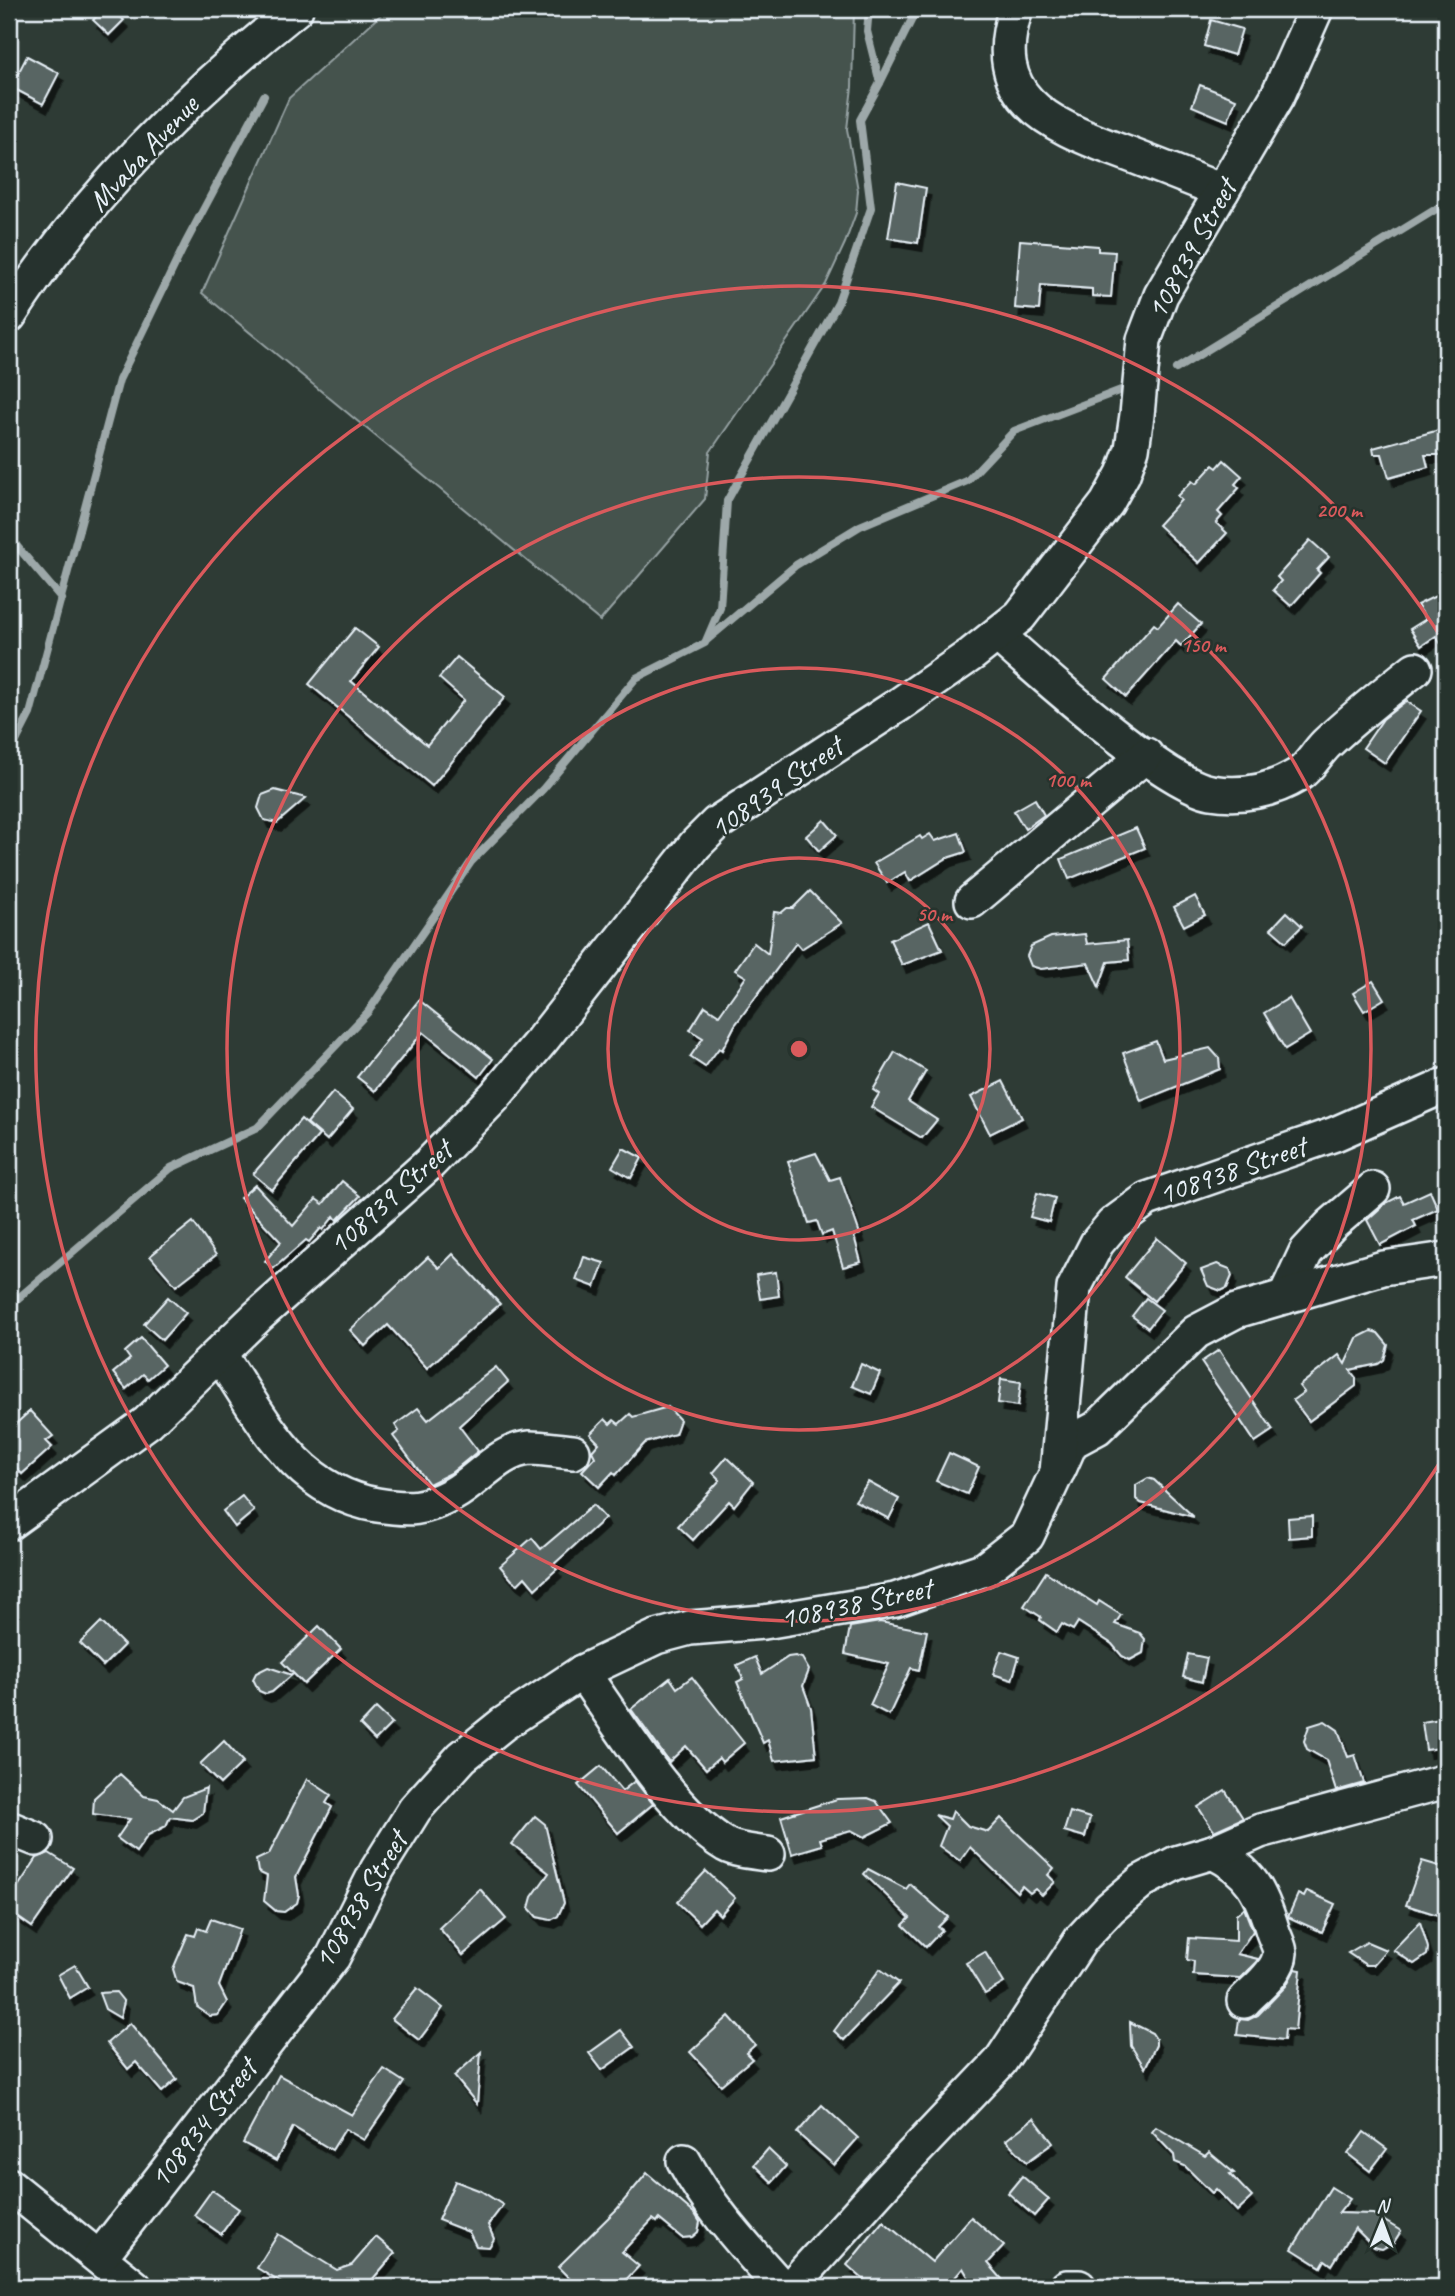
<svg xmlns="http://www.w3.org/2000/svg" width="1455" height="2296" font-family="Caveat,sans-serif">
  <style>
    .green { fill: #45524e; stroke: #96a2a3; stroke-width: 2 }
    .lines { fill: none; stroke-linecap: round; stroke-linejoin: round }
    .stream { stroke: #9da8a9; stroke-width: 8 }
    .building { fill: #596563; stroke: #e8f1f8; stroke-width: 2; filter: url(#shadow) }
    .minor-casing { stroke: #e8f1f8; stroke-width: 38 }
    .minor { stroke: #26332d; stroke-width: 33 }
    .ring { fill: none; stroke: #da5a5c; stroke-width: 3.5 }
    .labels { text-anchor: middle; stroke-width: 5; stroke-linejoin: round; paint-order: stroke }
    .street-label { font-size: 30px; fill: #e8f1f8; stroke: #26332d }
    .centre { fill: #da5a5c; stroke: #26332d; stroke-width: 3.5 }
    .ring-label { font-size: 21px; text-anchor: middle; font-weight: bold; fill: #da5a5c; stroke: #26332d; stroke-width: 5; stroke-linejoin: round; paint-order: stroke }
  </style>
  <defs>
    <filter id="shadow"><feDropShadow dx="4.5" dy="8" stdDeviation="0" flood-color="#0009"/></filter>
  </defs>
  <rect width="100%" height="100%" fill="#2e3b35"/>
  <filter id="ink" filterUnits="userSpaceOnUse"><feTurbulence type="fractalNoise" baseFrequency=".0143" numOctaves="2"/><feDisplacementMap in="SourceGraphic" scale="14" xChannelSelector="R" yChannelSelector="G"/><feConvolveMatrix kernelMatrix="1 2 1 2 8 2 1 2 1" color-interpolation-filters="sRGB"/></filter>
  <g filter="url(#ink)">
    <!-- green -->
    <polygon class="green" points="387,9 854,9 852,87 847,129 858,190 856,213 845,243 826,284 710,452 705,499 600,621 202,293 289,98"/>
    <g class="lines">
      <!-- stream -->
      <g class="stream">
        <polyline points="880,83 917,9"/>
        <polyline points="1176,369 1446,203"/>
        <polyline points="9,537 62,599"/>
        <polyline points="707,640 796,565 860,526 967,481 1014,431 1121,390"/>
        <polyline points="9,755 30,714 119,380 185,244 264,96"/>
        <polyline points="9,1306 171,1168 257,1128 368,1012 471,862 543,789 636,678 705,643 720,608 727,501 838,303 871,208 860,120 880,83 867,31 869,9"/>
      </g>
    </g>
    <!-- building -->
    <g class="building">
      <polygon points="104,9 111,9 124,20 109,35 93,20"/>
      <polygon points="1211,20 1242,29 1234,55 1204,46"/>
      <polygon points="27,56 59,73 43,104 11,87"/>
      <polygon points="1200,85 1236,99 1228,121 1192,106"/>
      <polygon points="897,182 926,188 918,243 888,238"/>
      <polygon points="1020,240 1098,246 1098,251 1115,252 1111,297 1092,296 1092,289 1041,285 1039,310 1015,308"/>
      <polygon points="1443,429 1446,433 1446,455 1425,455 1428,467 1389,478 1382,454 1374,454 1373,448"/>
      <polygon points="1224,460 1242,476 1235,484 1239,488 1218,512 1222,516 1216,523 1227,533 1199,563 1158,525 1181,500 1177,496 1192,481 1196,484 1213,465 1217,468"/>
      <polygon points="1310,540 1329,557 1317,570 1320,573 1291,606 1273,590 1281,581 1277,577"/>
      <polygon points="1446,591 1446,652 1436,636 1421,646 1410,629 1426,619 1417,605"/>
      <polygon points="1178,604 1201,624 1181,646 1176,641 1126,697 1106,679 1154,624 1158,627"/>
      <polygon points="355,628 379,647 351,681 427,745 464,700 439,678 457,657 505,697 432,786 309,684"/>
      <polygon points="1406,701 1421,711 1385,763 1363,748 1383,719"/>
      <polygon points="275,790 306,798 277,823 264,820 258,808 262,795"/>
      <polygon points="1035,799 1044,815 1025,829 1014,811"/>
      <polygon points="824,820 837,835 819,851 806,836"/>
      <polygon points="1136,828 1145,848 1069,879 1061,859"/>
      <polygon points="959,833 966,852 947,858 910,881 905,872 887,883 874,863 920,836 922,839 930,834 935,841"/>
      <polygon points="810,891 842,923 801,949 796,943 735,1025 722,1050 719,1048 705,1067 690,1057 703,1038 690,1030 705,1006 719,1015 746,977 735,970 754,943 768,954 774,912 781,913 787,908 793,908"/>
      <polygon points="1195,896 1205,915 1184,926 1174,907"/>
      <polygon points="1287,912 1302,926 1286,942 1271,929"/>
      <polygon points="929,922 942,950 902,965 890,940"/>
      <polygon points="1085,934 1087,944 1127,940 1129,960 1108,962 1099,987 1088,963 1041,969 1031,966 1027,956 1031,946 1051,937"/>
      <polygon points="1373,981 1384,999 1364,1011 1353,993"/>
      <polygon points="1289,998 1310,1034 1285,1049 1264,1013"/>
      <polygon points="419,1000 493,1059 479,1077 423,1032 375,1091 357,1077"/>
      <polygon points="1156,1041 1163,1059 1210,1048 1219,1058 1220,1069 1141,1101 1123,1053"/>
      <polygon points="895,1052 926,1071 908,1101 937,1120 922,1138 871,1107 879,1094 873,1090"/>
      <polygon points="1003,1081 1022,1118 990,1134 971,1097"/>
      <polygon points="333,1092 353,1109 327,1140 307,1123"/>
      <polygon points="301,1119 319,1135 272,1190 253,1174"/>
      <polygon points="623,1148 642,1158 631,1178 612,1167"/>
      <polygon points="816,1153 830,1180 840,1177 860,1234 854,1236 861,1262 843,1267 832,1231 822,1235 817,1221 809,1223 788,1162"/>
      <polygon points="342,1181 360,1196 337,1220 334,1216 323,1230 321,1228 309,1242 306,1240 273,1269 265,1261 281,1242 240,1198 255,1185 293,1226 316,1199 323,1204"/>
      <polygon points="1430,1191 1438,1209 1413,1220 1416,1226 1380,1245 1367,1220 1386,1203 1400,1196 1404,1203"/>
      <polygon points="1037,1193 1055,1198 1049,1222 1030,1217"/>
      <polygon points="193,1222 216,1255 176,1286 150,1256"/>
      <polygon points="1157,1238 1186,1263 1154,1301 1125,1277"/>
      <polygon points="453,1254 500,1304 427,1368 388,1325 365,1346 350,1330 428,1257 439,1268"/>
      <polygon points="584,1257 604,1263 595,1287 576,1280"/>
      <polygon points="1217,1264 1230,1269 1232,1276 1227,1288 1221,1291 1208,1286 1201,1270"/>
      <polygon points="776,1272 779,1296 760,1299 756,1275"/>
      <polygon points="168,1297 186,1313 162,1340 144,1324"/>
      <polygon points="1146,1298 1162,1310 1148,1328 1132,1316"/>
      <polygon points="1371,1331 1378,1333 1388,1345 1384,1360 1378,1364 1350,1370 1356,1378 1356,1386 1309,1421 1293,1400 1304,1392 1299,1386 1339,1355 1345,1364 1357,1338"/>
      <polygon points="141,1338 164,1365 148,1379 143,1374 126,1389 113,1373 130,1359 125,1352"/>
      <polygon points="1219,1350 1273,1430 1255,1442 1201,1362"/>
      <polygon points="861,1364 880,1373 871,1394 852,1386"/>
      <polygon points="496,1367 508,1382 459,1426 478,1451 451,1473 429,1484 393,1436 399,1431 395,1425 418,1408 428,1420"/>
      <polygon points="1001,1379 1021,1382 1018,1406 998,1403"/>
      <polygon points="668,1407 680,1420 675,1434 645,1443 616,1475 613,1472 599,1487 582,1471 595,1457 592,1451 599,1443 590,1434 605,1419 610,1424 614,1420 619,1424 630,1414 633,1417"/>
      <polygon points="30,1411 53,1436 46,1441 52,1447 22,1474 9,1460 9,1430"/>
      <polygon points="949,1453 979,1467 967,1494 936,1481"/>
      <polygon points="727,1457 753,1482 734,1506 729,1501 693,1540 678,1526 720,1480 713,1473"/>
      <polygon points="1148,1478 1154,1480 1194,1517 1141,1503 1136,1499 1136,1485"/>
      <polygon points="868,1482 899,1499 889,1519 855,1501"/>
      <polygon points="242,1496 254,1511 235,1527 223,1511"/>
      <polygon points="593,1505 605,1518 553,1565 557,1569 535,1589 525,1577 518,1584 512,1580 500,1566 532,1538 541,1549"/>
      <polygon points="1312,1516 1312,1536 1289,1538 1288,1518"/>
      <polygon points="1046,1572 1097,1605 1099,1601 1121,1615 1115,1624 1140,1633 1145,1639 1143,1653 1130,1660 1122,1656 1112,1644 1078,1622 1073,1630 1062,1624 1057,1632 1040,1620 1041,1617 1024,1606"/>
      <polygon points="101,1622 124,1645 103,1666 80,1643"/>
      <polygon points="880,1622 927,1631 919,1670 911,1668 889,1715 870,1705 889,1664 845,1654 850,1627"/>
      <polygon points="319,1626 341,1649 304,1684 282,1662"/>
      <polygon points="1001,1651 1019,1657 1012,1680 993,1674"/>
      <polygon points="1188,1654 1207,1658 1202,1682 1183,1677"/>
      <polygon points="795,1656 802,1658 809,1670 803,1686 811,1708 816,1756 774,1761 768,1740 763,1743 737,1682 743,1679 737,1665 755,1657 762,1674 788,1657"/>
      <polygon points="268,1667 292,1675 272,1692 266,1694 259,1691 253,1679 256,1673"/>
      <polygon points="692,1677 744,1743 722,1762 719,1758 706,1769 686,1746 669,1762 631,1709 670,1678 677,1688"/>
      <polygon points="376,1708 392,1723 375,1740 360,1725"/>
      <polygon points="1446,1718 1446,1747 1426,1750 1422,1722"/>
      <polygon points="1325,1721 1338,1730 1348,1757 1355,1755 1364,1783 1336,1791 1326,1760 1307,1749 1304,1741 1309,1726"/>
      <polygon points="224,1741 243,1762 220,1784 200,1764"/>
      <polygon points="601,1766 622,1791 635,1781 653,1804 618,1833 578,1785"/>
      <polygon points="120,1774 144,1796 158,1799 173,1810 183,1797 206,1788 203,1813 192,1820 170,1817 166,1826 148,1835 136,1852 117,1838 130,1819 93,1814 94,1798"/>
      <polygon points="307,1779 331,1795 326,1803 332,1807 296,1877 299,1895 297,1903 284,1912 276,1911 264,1901 267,1876 258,1872 256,1860 269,1854"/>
      <polygon points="1225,1790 1243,1818 1214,1831 1198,1807"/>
      <polygon points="868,1798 876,1801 892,1823 864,1837 851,1830 820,1839 822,1845 792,1854 781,1817 837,1799"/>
      <polygon points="953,1811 968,1826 988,1832 1001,1818 1054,1868 1048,1875 1055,1882 1042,1895 1035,1889 1030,1893 1022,1886 1017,1892 970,1847 960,1861 939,1846 947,1826 935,1815 950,1819"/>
      <polygon points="1070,1812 1090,1818 1085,1837 1064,1831"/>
      <polygon points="535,1816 545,1824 564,1903 558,1916 551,1920 537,1917 529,1908 532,1897 549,1873 512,1844"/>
      <polygon points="49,1853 73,1868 32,1927 9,1911 9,1900 37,1858"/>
      <polygon points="1422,1861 1446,1868 1446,1898 1441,1916 1406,1905"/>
      <polygon points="868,1869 906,1889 910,1884 948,1917 938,1927 942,1930 926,1947 903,1925 910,1918 864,1874"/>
      <polygon points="706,1871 735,1898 720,1915 714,1909 700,1924 677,1902"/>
      <polygon points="480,1889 506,1919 463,1955 439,1928"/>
      <polygon points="1307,1891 1335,1904 1322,1932 1288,1917 1298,1894 1304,1897"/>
      <polygon points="1244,1908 1253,1931 1237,1954 1258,1959 1256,1962 1240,1978 1193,1975 1194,1961 1187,1960 1189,1938 1236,1941 1236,1915"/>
      <polygon points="211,1919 240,1929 219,1986 227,2002 218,2015 210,2016 197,2007 194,1988 177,1982 173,1969 188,1934 195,1936 198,1928 206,1931"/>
      <polygon points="1420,1922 1428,1948 1427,1955 1414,1964 1393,1950"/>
      <polygon points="1367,1942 1386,1950 1373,1965 1366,1965 1348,1953"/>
      <polygon points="985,1952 1004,1983 985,1994 966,1963"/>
      <polygon points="75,1965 88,1987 70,1998 58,1975"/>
      <polygon points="880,1969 899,1983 844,2040 834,2031"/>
      <polygon points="1295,1969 1301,1970 1295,2030 1285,2029 1284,2040 1237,2035 1239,2019 1248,2020 1258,2015 1286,1986"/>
      <polygon points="417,1988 443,2008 419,2040 392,2019"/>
      <polygon points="116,1992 124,2002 120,2018 105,2009 99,1993"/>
      <polygon points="729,2016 755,2045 746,2053 752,2059 721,2085 690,2052"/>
      <polygon points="1130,2022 1152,2033 1156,2039 1156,2045 1145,2068 1131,2046"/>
      <polygon points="130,2023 177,2079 162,2092 136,2062 128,2069 107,2043"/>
      <polygon points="621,2030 634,2047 602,2070 589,2053"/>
      <polygon points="481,2052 477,2104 454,2076"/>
      <polygon points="384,2069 404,2082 364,2140 345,2129 332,2150 293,2127 276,2161 243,2143 279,2075 352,2115"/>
      <polygon points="822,2105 858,2138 834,2165 797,2133"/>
      <polygon points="1034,2118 1053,2143 1027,2162 1006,2140"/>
      <polygon points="1156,2127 1205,2156 1209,2152 1234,2173 1230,2174 1252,2197 1237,2211 1216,2189 1212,2193 1185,2166 1175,2162 1174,2155 1152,2132"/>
      <polygon points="1364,2132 1387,2149 1370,2171 1348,2154"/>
      <polygon points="768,2149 786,2166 772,2182 754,2165"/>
      <polygon points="647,2173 695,2214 700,2222 698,2232 692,2237 682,2238 659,2219 657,2222 653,2219 622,2252 639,2266 619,2287 578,2287 558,2267 617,2209"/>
      <polygon points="1022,2176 1049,2199 1034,2216 1008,2193"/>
      <polygon points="455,2181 481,2191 503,2205 488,2225 494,2239 489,2247 476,2246 469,2232 438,2220"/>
      <polygon points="1331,2187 1350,2199 1339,2213 1373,2214 1401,2231 1394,2242 1382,2249 1374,2247 1355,2228 1332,2265 1325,2260 1321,2267 1292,2249"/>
      <polygon points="212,2190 239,2209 221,2234 194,2215"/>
      <polygon points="971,2217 1004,2246 988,2263 1009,2287 974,2287 963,2268 947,2287 872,2287 847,2265 883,2221 932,2262"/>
      <polygon points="278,2234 337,2270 352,2265 376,2237 395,2253 366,2287 288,2287 257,2268"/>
    </g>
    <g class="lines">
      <defs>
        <g id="minor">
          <path d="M 1016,9 C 986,96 1047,124 1117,150 C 1152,163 1187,177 1222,191"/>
          <path d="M 9,316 C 85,198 187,96 296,9"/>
          <path d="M 998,635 C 1038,671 1164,784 1211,792 C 1241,797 1272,791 1298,775 C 1309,768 1316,754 1326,744 C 1354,717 1385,693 1415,669"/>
          <polyline points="972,901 1146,755"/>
          <polyline points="1285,1297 1306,1252 1331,1225 1373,1189"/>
          <path d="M 220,1355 C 263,1419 295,1491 377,1505 C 410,1510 423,1510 453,1494 C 478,1480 500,1450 530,1448 C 544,1448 559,1451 573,1452"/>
          <polyline points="1059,1469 1071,1442 1097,1428 1196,1332 1236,1311 1383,1268 1446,1259"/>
          <polyline points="9,1523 148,1422 258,1316 430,1163 495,1096 542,1040 695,845 717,823 900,704 972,654 1020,616 1107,503 1123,474 1132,449 1137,415 1144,340 1161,295 1277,97 1316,9"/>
          <path d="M 582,1672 C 619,1724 671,1812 726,1845 C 737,1851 755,1852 768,1854"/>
          <polyline points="9,1828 36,1839"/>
          <path d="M 1213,1852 C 1251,1871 1261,1892 1273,1932 C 1275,1938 1280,1947 1280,1953 C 1279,1972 1255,1989 1244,2001"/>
          <path d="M 684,2161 C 710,2209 746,2247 781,2287"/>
          <polyline points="9,2185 135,2287"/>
          <polyline points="100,2257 333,1957 377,1870 415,1809 462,1757 503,1724 582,1672 656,1637 690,1628 764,1622 895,1600 985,1569 1027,1536 1057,1472 1074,1288 1097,1243 1113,1224 1147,1199 1335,1134 1446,1085"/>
          <polyline points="791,2287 884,2184 1000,2062 1082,1938 1110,1908 1142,1881 1176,1863 1213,1852 1260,1831 1446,1781"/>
          <polyline points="1067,2287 1079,2287"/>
        </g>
      </defs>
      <!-- minor casing -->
      <use href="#minor" class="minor-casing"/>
      <!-- minor -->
      <use href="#minor" class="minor"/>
    </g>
  </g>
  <!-- distance rings -->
  <g class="ring">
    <circle cx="799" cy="1049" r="191"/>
    <circle cx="799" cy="1049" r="381"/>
    <circle cx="799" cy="1049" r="572"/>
    <path d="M1446 1453A763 763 0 1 1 1446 645"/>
  </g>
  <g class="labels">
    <!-- street labels -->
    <g class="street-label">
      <text transform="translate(143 153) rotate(-47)" y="10">Mvaba Avenue</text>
      <text transform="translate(1191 249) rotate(-61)" y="10">108939 Street</text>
      <text transform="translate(776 787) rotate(-35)" y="10">108939 Street</text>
      <text transform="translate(1232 1170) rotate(-19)" y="10">108938 Street</text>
      <text transform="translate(390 1197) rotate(-42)" y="10">108939 Street</text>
      <text transform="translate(856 1603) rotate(-12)" y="10">108938 Street</text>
      <text transform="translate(360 1900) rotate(-59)" y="10">108938 Street</text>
      <text transform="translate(203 2123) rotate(-52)" y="10">108934 Street</text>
    </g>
  </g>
  <circle cx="799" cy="1049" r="10" class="centre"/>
  <g class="ring-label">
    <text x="1339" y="517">200 m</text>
    <text x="1203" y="652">150 m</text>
    <text x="1068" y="787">100 m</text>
    <text x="934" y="921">50 m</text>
  </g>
  <!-- margin -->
  <rect width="1455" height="2296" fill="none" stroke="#26332d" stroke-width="35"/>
  <rect x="18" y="18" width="1420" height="2261" fill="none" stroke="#e8f1f8" stroke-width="2.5" filter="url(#ink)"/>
  <!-- north arrow -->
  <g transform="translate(1382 2222) rotate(1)" stroke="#26332d" stroke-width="5" paint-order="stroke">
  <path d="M0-5L12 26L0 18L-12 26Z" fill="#e8f1f8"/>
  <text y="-10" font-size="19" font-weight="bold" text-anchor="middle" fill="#e8f1f8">N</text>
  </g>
</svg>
